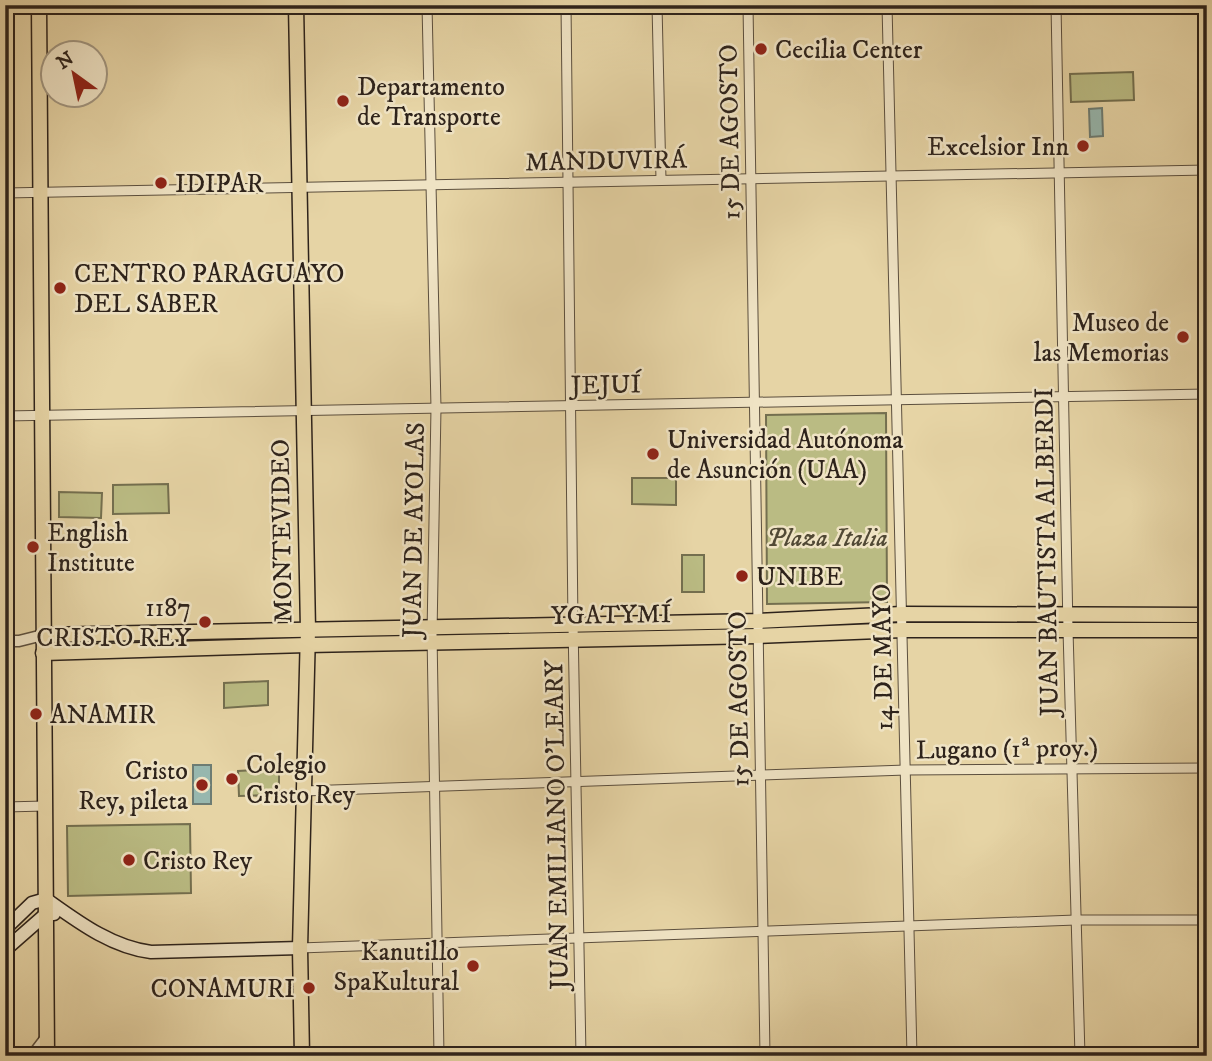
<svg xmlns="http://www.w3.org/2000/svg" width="1212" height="1061" font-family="'IM FELL DW Pica',serif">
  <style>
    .green { fill: #babb83; stroke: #746f4f; stroke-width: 2 }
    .water { fill: #97b7ae; stroke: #6d7c73; stroke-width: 2 }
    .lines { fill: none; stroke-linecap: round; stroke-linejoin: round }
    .minor-casing { stroke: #5c4f3e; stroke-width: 11 }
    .tertiary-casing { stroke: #5c4f3e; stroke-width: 13 }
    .secondary-casing { stroke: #2e231b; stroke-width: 15 }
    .primary-casing { stroke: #2e231b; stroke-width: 17 }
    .minor { stroke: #efe3c4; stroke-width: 9 }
    .tertiary { stroke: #efe3c4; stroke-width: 10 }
    .secondary { stroke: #efe3c4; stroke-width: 12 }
    .primary { stroke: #e6d4a5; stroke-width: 14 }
    .poi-dot { fill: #8f2418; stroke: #efe3c4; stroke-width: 2.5 }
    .labels { text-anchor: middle; stroke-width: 5; stroke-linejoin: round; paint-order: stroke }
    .poi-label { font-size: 26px; fill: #2e231b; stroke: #efe3c4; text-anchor: start }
    .street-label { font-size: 26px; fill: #2e231b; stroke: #efe3c4 }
    .park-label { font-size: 26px; font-style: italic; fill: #514935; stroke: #efe3c4 }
  </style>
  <rect width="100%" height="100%" fill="#e6d4a5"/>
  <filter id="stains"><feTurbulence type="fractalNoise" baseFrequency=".00286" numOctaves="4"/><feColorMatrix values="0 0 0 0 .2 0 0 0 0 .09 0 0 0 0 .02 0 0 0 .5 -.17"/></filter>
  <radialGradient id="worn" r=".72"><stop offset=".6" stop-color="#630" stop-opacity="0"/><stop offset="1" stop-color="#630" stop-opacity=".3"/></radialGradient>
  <!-- green -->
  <g class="green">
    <polygon points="1133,72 1134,100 1071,102 1070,74"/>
    <polygon points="886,413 887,602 767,604 766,415"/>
    <polygon points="632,478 676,478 676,505 632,504"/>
    <polygon points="168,484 169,513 113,514 113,485"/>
    <polygon points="59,492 102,493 101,518 59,517"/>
    <rect x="682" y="555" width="22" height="37"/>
    <polygon points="294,636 294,639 58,643 59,642"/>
    <polygon points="268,681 268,705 224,708 224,683"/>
    <polygon points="279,769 279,795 239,796 238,771"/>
    <polygon points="190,824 191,893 68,896 67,826"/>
  </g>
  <!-- water -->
  <g class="water">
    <polygon points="1102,108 1103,136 1090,137 1089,109"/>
    <rect x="193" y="765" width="18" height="39"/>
  </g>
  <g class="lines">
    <defs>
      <g id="minor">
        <polyline points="427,5 436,408 432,634 439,1056"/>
        <polyline points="566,5 573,624 581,1056"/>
        <polyline points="657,5 661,180"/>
        <polyline points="748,5 765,1056"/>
        <polyline points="887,5 912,1056"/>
        <polyline points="1056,5 1068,630 1080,1056"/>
        <polyline points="5,193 1207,170"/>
        <polyline points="5,416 1207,394"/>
        <polyline points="304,791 906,770 1207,768"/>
        <polyline points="5,807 45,806"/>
        <polyline points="300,948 1076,920 1207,920"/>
      </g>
      <g id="tertiary">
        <polyline points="5,641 19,641 43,635"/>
        <polyline points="32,1056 48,1035"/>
      </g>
      <g id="secondary">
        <path d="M 5,929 L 32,903 L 46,899 C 77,921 111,947 151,952 L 300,948"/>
        <polyline points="5,950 46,914 54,914"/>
      </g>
      <g id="primary">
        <polyline points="39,5 47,1056"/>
        <polyline points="296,5 308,630 300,948 302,1056"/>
        <polyline points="43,635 758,621 902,614 1207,615"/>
        <polyline points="43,653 307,645 758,636 903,630 1207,630"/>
      </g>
    </defs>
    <!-- minor casing -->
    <use href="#minor" class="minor-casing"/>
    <!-- tertiary casing -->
    <use href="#tertiary" class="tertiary-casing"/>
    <!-- secondary casing -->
    <use href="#secondary" class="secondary-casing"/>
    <!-- primary casing -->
    <use href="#primary" class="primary-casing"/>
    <!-- minor -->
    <use href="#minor" class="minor"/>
    <!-- tertiary -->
    <use href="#tertiary" class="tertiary"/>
    <!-- secondary -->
    <use href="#secondary" class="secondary"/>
    <!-- primary -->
    <use href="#primary" class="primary"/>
  </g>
  <!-- markers -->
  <g class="poi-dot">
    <circle cx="761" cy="49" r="7"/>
    <circle cx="343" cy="101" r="7"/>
    <circle cx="1083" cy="146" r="7"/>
    <circle cx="161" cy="183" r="7"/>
    <circle cx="60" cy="288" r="7"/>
    <circle cx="1183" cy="337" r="7"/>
    <circle cx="653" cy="454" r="7"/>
    <circle cx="33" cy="547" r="7"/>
    <circle cx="742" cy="576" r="7"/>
    <circle cx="205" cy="622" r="7"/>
    <circle cx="36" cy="714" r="7"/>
    <circle cx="232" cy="779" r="7"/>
    <circle cx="202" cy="785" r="7"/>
    <circle cx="129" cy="860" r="7"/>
    <circle cx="473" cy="966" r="7"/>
    <circle cx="309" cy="988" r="7"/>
  </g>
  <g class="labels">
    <!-- poi labels -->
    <g class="poi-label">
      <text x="775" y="58">Cecilia Center</text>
      <text x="357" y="95">Departamento<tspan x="357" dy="30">de Transporte</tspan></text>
      <text x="1069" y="155" text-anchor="end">Excelsior Inn</text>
      <text x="175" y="192">IDIPAR</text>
      <text x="74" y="282">CENTRO PARAGUAYO<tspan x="74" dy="30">DEL SABER</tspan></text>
      <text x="1169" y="331" text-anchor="end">Museo de<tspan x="1169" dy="30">las Memorias</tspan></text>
      <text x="667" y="448">Universidad Autónoma<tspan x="667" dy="30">de Asunción (UAA)</tspan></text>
      <text x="47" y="541">English<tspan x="47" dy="30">Institute</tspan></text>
      <text x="756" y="585">UNIBE</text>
      <text x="191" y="616" text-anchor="end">1187<tspan x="191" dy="30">CRISTO REY</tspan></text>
      <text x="50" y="723">ANAMIR</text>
      <text x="246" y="773">Colegio<tspan x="246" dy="30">Cristo Rey</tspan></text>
      <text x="188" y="779" text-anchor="end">Cristo<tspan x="188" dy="30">Rey, pileta</tspan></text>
      <text x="143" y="869">Cristo Rey</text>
      <text x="459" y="960" text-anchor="end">Kanutillo<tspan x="459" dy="30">SpaKultural</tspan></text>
      <text x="295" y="997" text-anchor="end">CONAMURI</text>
    </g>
    <!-- street labels -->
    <g class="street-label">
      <text transform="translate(729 132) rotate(-91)" y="9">15 DE AGOSTO</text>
      <text transform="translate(606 160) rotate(-1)" y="9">MANDUVIRÁ</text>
      <text transform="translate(606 384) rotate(-1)" y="9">JEJUÍ</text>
      <text transform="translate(413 530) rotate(-89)" y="9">JUAN DE AYOLAS</text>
      <text transform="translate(281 531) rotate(-91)" y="9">MONTEVIDEO</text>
      <text transform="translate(1046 552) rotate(-91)" y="9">JUAN BAUTISTA ALBERDI</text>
      <text transform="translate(611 614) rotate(-1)" y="9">YGATYMÍ</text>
      <text transform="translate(882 657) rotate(-91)" y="9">14 DE MAYO</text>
      <text transform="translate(738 699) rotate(-91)" y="9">15 DE AGOSTO</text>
      <text transform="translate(1007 748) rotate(-1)" y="9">Lugano (1ª proy.)</text>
      <text transform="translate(556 825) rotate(-91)" y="9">JUAN EMILIANO O'LEARY</text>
    </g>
    <!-- park labels -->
    <g class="park-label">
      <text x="827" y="546">Plaza Italia</text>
    </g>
  </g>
  <!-- margin -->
  <rect width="1212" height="1061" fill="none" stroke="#e6d4a5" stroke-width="28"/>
  <rect x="7" y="7" width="1198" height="1047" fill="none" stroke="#2e231b" stroke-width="3.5"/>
  <rect x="14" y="14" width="1184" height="1033" fill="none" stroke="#2e231b" stroke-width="2"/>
  <!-- north arrow -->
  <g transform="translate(74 74) rotate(327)"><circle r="33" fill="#efe3c4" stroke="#a29680" stroke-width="2"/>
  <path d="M0-5L12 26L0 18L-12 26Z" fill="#8f2418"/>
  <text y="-10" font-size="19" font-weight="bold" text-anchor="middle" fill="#2e231b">N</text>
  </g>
  <rect width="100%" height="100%" filter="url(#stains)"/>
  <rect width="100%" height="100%" fill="url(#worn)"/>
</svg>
